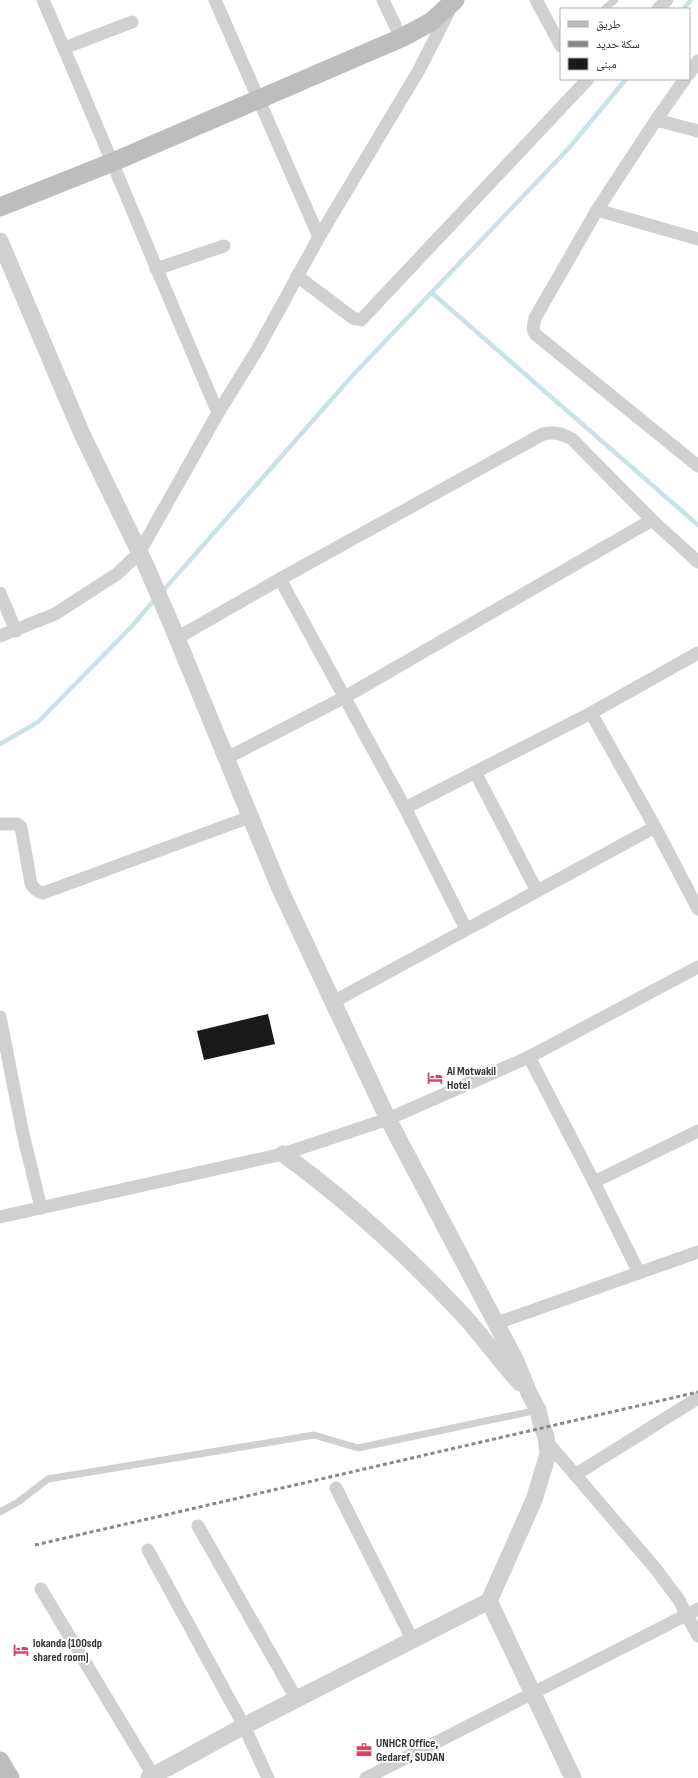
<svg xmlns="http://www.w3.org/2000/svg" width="698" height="1778" font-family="'Sofia Sans Condensed','Noto Naskh Arabic',sans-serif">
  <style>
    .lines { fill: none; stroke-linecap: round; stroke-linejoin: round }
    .stream { stroke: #cae1e8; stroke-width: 4.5 }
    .building { fill: #1a1a1a }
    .service { stroke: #d0d0d0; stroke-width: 7 }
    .minor { stroke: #d0d0d0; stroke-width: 13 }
    .tertiary { stroke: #d0d0d0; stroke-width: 17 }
    .secondary { stroke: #bdbdbd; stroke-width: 19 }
    .rail { stroke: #888; stroke-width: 3; stroke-dasharray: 4 3; stroke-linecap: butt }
    .labels { text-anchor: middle; stroke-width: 4; stroke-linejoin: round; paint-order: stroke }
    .poi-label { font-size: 12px; font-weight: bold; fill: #333; stroke: #fff; text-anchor: start }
  </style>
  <rect width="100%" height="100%" fill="#fff"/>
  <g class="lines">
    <!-- stream -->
    <g class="stream">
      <polyline points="683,9 691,0"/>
      <polyline points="432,293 698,525"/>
      <polyline points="162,592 353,375 569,148 626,79"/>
      <polyline points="0,744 38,722 132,626 155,599"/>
    </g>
  </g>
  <!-- building -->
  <polygon class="building" points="268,1014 275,1044 204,1060 197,1031"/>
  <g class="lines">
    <!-- service -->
    <g class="service">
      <polyline points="604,9 615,0"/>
      <polyline points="0,1512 18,1502 48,1479 314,1435 358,1448 538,1410"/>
    </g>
    <!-- minor -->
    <g class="minor">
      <path d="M 43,0 C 103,138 159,276 218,413"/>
      <polyline points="215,0 319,237"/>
      <polyline points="383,0 401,38"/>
      <polyline points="536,0 561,46"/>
      <polyline points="658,9 667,0"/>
      <polyline points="64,48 132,22"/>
      <polyline points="689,74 698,61"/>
      <polyline points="685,79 656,120 597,210 535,318 533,329 535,334 698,466"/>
      <polyline points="656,120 698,131"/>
      <polyline points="597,210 698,239"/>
      <polyline points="156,269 224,246"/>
      <polyline points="297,276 353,318 361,320 588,79"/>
      <polyline points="280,579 405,808 466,929"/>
      <polyline points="0,593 16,631"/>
      <polyline points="0,636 55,614 117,574 139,553 218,413 257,350 319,237 419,70 449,11"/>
      <path d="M 177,638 L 280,579 L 543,434 C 554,432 561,433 572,439 L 652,520 L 698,562"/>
      <polyline points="591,713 655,827 698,909"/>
      <polyline points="227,758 345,697 652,520"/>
      <polyline points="475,772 537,891"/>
      <polyline points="405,808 591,713 698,653"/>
      <path d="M 0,824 L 17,824 L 21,827 L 31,884 C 34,889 37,892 43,893 L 250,817"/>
      <polyline points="333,1002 655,827"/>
      <polyline points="0,1017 23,1134 41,1208"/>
      <polyline points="529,1057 594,1182 639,1273"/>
      <polyline points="594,1182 698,1131"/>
      <polyline points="0,1217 283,1154 388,1119 529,1057 698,967"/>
      <polyline points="497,1323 698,1252"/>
      <polyline points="548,1443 655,1568 679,1600 698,1636"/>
      <polyline points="575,1475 698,1398"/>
      <polyline points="336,1488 413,1641"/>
      <polyline points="198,1526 297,1700"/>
      <polyline points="148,1550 244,1726 268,1778"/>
      <polyline points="41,1589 153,1775"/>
      <polyline points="366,1778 698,1609"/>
    </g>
    <!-- tertiary -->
    <g class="tertiary">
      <polyline points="0,241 82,434 147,568 172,626 280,889 388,1119 515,1359 529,1393 538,1410 542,1427 546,1436 548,1454 534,1500 489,1601 244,1726 149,1778"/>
      <path d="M 283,1154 C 348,1201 408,1256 463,1315 C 483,1337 500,1361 520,1383"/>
      <polyline points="489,1601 573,1778"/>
    </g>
    <!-- secondary -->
    <g class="secondary">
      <polyline points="0,207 113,162 401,38 431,22 455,0"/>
      <polyline points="0,1761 10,1778"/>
    </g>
    <!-- rail -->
    <polyline class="rail" points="35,1545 698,1392"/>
  </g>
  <!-- icons -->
  <defs>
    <symbol id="hotel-bare" viewBox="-9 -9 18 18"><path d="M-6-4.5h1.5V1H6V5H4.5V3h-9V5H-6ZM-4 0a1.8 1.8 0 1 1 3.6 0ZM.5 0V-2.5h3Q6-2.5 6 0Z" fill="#dc4261" stroke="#fff" stroke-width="2.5" paint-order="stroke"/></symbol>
    <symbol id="office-bare" viewBox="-9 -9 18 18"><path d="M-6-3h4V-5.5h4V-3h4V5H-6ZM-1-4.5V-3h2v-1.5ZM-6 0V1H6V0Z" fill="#dc4261" stroke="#fff" stroke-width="2.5" paint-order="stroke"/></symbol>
  </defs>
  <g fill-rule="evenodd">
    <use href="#hotel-bare" x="424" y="1067" width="22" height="22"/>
    <use href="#hotel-bare" x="10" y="1639" width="22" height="22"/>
    <use href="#office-bare" x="353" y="1739" width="22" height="22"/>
  </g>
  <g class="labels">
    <!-- poi labels -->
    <g class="poi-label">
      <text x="447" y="1075">Al Motwakil<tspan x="447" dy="14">Hotel</tspan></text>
      <text x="33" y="1647">lokanda (100sdp<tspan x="33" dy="14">shared room)</tspan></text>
      <text x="376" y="1747">UNHCR Office,<tspan x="376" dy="14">Gedaref, SUDAN</tspan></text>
    </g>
  </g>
  <!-- legend -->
  <rect x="560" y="8" width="130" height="72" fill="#ffffff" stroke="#adadad"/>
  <rect x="568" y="21" width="20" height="6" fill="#bdbdbd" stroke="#adadad"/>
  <text x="596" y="28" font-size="12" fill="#333333">طريق</text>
  <rect x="568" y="41" width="20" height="6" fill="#888888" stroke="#adadad"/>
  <text x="596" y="48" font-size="12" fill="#333333">سكة حديد</text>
  <rect x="568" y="58" width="20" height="12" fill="#1a1a1a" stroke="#adadad"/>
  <text x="596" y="68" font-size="12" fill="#333333">مبنى</text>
</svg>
